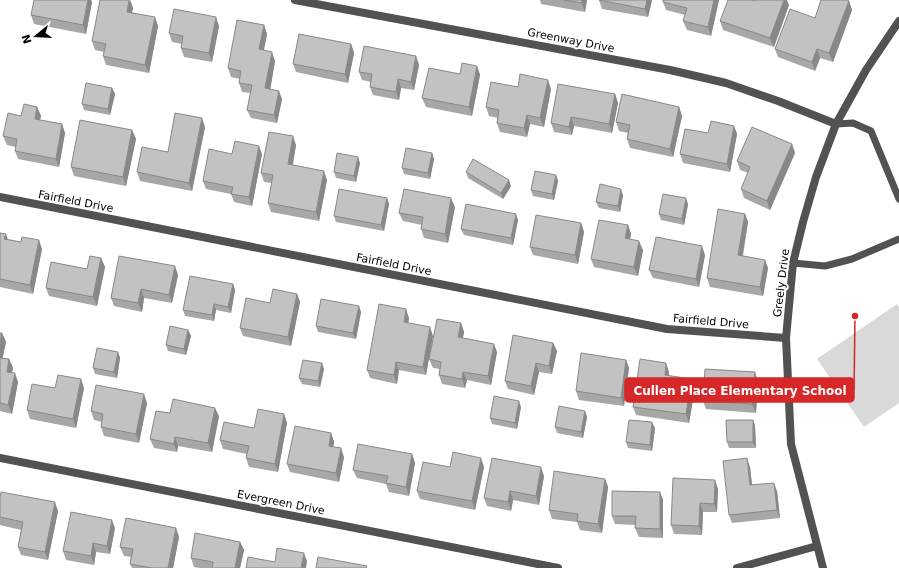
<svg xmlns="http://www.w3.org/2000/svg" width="899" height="568" font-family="'DejaVu Sans',sans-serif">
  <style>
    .green { fill: #d9d9d9 }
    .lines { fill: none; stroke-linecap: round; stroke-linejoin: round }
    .service { stroke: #525252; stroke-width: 7 }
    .minor { stroke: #525252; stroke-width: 8 }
    .wall { fill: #a7a7a7 }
    .shaded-wall { fill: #888 }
    .building { fill: #c2c2c2; stroke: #888 }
    .labels { text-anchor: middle; stroke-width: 4; stroke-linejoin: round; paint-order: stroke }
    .street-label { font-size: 11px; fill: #000; stroke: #fff }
    .leader { fill: none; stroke: #d62828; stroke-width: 1.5 }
    .callout-dot { fill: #d62828; stroke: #fff; stroke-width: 1.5 }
    .callout { fill: #d62828; stroke: #d62828; stroke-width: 1.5 }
    .callout-label { font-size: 12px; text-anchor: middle; font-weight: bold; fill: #fff }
  </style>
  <rect width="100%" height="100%" fill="#fff"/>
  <!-- green -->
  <polygon class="green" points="897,304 899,307 899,403 864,427 817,359"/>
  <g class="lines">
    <!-- service -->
    <g class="service">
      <polyline points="836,124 853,123 871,131 899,199"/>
      <polyline points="793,263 825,266 852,259 899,239"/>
    </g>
    <!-- minor -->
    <g class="minor">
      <polyline points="295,0 670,70 726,83 778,101 836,124"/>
      <polyline points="0,197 667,329 786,338"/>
      <polyline points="0,458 558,568"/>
      <polyline points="737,568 817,546"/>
      <polyline points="823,568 791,444 786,338 793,263 803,222 816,177 836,124 866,70 899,21"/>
    </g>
  </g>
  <!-- wall -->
  <g class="wall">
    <polygon points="130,0 133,8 132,12 158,26 149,73 106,65 103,56 104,52 95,50 92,41"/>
    <polygon points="540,0 587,0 585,12 541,4"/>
    <polygon points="599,0 652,0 648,17 602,9"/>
    <polygon points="719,0 711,36 687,30 683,21 685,15 666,10 663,2"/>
    <polygon points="755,1 789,5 774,47 723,30 720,21"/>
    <polygon points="849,1 852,10 833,62 820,58 815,71 778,57 775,49 815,18"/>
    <polygon points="92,2 86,34 34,24 31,15"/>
    <polygon points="264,25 267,34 264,50 275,61 270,89 282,99 277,123 251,118 247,110 251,93 242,92 239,83 240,79 231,77 228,68"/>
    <polygon points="219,26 212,62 184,57 181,48 182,44 172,42 169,33"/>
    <polygon points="351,44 354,53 348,83 296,72 293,64"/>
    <polygon points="416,56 419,65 414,90 401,88 399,100 373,95 370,87 371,82 362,80 359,72"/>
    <polygon points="477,66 480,75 472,116 426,107 422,98 460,74"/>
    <polygon points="518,87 551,89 544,127 530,124 527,137 500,132 497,123 498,118 489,116 486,107"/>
    <polygon points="112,88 115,94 110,115 84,110 82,104"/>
    <polygon points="615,94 618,103 612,133 574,126 572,135 554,132 551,123"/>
    <polygon points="37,107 41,116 40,120 62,124 65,133 59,167 18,159 15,151 16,147 7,145 3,136 21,116"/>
    <polygon points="679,107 682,116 673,157 630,148 627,139 628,133 619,131 616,122"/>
    <polygon points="734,126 737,134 730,172 683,163 680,154 708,133"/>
    <polygon points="205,127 192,191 140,181 137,172"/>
    <polygon points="132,130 136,139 126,186 74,176 71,167"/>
    <polygon points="792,144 795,153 770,210 744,198 741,189 748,173 740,170 737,161"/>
    <polygon points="296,145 293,165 327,180 319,221 271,212 268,203 272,183 264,182 261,173"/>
    <polygon points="432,153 434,159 430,179 404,174 402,168"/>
    <polygon points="232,154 262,154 252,206 234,202 231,194 206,189 203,181"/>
    <polygon points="360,163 356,182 336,178 334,172"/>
    <polygon points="466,172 511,186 503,199 468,178"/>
    <polygon points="556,175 558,181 554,200 533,196 531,190"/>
    <polygon points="623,195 620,212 599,208 596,202"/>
    <polygon points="387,198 389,204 384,231 336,222 334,216"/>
    <polygon points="688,204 684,225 661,220 659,214"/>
    <polygon points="455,207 448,243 424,238 421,229 422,225 403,221 399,213"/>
    <polygon points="745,214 748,222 743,256 765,260 768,268 763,296 710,287 707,278"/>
    <polygon points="518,220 513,245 464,235 461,229"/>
    <polygon points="581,223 584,232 578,264 533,255 530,247"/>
    <polygon points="628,225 631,234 630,239 643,250 638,276 594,267 591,259"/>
    <polygon points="0,233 7,239 21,242 42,249 33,294 0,287"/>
    <polygon points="705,255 699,287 653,278 649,270"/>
    <polygon points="101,258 105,267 97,306 49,296 46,288 87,269"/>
    <polygon points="178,275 172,303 144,298 142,312 114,306 111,298"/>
    <polygon points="233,284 235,290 231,313 216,310 214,321 185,316 183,310"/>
    <polygon points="297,294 300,302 291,346 243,336 240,328 270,303"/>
    <polygon points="361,312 356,339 318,332 316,326"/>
    <polygon points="409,318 408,323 433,336 426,375 399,370 397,384 370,378 367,370"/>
    <polygon points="461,323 464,332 463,338 497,352 491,385 467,380 465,388 442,384 439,375 440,369 433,368 429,359"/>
    <polygon points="188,330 191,336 186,355 168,351 166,345"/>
    <polygon points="0,333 2,333 6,342 2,358 9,359 13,368 12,373 18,382 12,414 0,411"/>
    <polygon points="553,343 557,351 552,374 539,372 534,395 508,389 505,381"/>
    <polygon points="118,352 120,358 117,378 95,374 93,368"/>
    <polygon points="626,360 629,368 624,406 579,400 576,391"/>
    <polygon points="324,369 320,387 302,384 299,378"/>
    <polygon points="669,372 669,376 695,388 689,423 636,415 633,407"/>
    <polygon points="758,381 756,413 706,409 703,401"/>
    <polygon points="55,388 84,388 76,428 30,419 27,410"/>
    <polygon points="147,403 139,443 104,436 101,427 102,422 94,420 91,411"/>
    <polygon points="521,407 517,429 492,424 490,418"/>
    <polygon points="585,411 587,417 583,438 557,433 555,427"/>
    <polygon points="170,413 219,416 212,452 178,446 177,452 154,448 150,439"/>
    <polygon points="284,414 287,423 278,472 249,467 246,458 247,454 223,449 220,440 254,428"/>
    <polygon points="753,420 755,426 756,448 729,448 727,442"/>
    <polygon points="655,428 652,451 628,448 626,442"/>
    <polygon points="331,433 334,442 333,447 344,457 339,482 290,472 287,464"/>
    <polygon points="412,454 415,463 409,496 389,492 386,484 357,478 353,470"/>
    <polygon points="450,467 484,467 475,510 420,499 417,491"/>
    <polygon points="750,467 752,485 777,491 780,518 732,523 729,515"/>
    <polygon points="544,476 539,505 513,500 511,511 487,506 484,498"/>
    <polygon points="605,479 608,487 602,533 580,530 577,522 552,519 549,510"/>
    <polygon points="718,489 717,512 703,512 702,535 674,534 671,525"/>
    <polygon points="660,492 663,500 663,538 639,537 635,528 635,525 615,524 612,516"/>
    <polygon points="0,497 58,511 48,560 21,555 18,547 21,530 0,525"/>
    <polygon points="115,528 110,554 96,552 94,565 66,560 63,551"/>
    <polygon points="176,528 179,537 173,568 132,568 130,564 131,557 124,556 120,547"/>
    <polygon points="240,542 244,550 240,568 200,568 194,567 191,558"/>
  </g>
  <!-- shaded-wall -->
  <g class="shaded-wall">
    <polygon points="88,0 91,0 92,2 86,34 83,25"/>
    <polygon points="130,0 133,8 130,20 127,12"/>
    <polygon points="582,0 587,0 585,12 582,3"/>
    <polygon points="647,0 652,0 648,17 645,9"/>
    <polygon points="714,0 719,0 711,36 708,27"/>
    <polygon points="784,0 787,0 789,5 774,47 770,38"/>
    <polygon points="849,1 852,10 833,62 829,53"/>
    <polygon points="155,17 158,26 149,73 145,65"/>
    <polygon points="216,17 219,26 212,62 209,53"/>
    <polygon points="264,25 267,34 262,58 259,49"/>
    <polygon points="351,44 354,53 348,83 345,74"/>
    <polygon points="817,49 820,58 815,71 812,62"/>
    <polygon points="272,52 275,61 269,97 265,88"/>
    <polygon points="416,56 419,65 414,90 411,82"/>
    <polygon points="477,66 480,75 472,116 469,107"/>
    <polygon points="398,79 401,88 399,100 396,92"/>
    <polygon points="548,80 551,89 544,127 540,118"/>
    <polygon points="112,88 115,94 110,115 108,109"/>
    <polygon points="279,91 282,99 277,123 274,115"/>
    <polygon points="615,94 618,103 612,133 609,124"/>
    <polygon points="37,107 41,116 38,127 35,119"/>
    <polygon points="679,107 682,116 673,157 670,149"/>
    <polygon points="527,115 530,124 527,137 524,128"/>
    <polygon points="571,117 574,126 572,135 569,127"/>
    <polygon points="202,118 205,127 192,191 189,183"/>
    <polygon points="62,124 65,133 59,167 56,159"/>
    <polygon points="734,126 737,134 730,172 727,164"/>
    <polygon points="132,130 136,139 126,186 123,177"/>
    <polygon points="293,136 296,145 291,173 288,164"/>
    <polygon points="792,144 795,153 770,210 767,201"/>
    <polygon points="259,146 262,154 252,206 249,197"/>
    <polygon points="432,153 434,159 430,179 428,173"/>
    <polygon points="358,157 360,163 356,182 354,176"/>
    <polygon points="324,171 327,180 319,221 316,212"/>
    <polygon points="556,175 558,181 554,200 552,194"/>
    <polygon points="509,180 511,186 503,199 501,193"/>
    <polygon points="621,189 623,195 620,212 618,206"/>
    <polygon points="387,198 389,204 384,231 381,225"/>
    <polygon points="451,198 455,207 448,243 445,234"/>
    <polygon points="686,198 688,204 684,225 682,219"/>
    <polygon points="516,214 518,220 513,245 511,238"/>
    <polygon points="745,214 748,222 741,264 738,255"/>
    <polygon points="581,223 584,232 578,264 575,255"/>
    <polygon points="628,225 631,234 628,247 625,238"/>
    <polygon points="6,234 9,243 4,239"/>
    <polygon points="39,240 42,249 33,294 30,285"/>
    <polygon points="639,241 643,250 638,276 634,267"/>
    <polygon points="702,246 705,255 699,287 696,279"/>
    <polygon points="101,258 105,267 97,306 93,297"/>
    <polygon points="765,260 768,268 763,296 760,287"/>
    <polygon points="175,266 178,275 172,303 169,295"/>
    <polygon points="233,284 235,290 231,313 228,307"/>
    <polygon points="141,289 144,298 142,312 138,303"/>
    <polygon points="297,294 300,302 291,346 288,337"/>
    <polygon points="214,304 216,310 214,321 212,315"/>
    <polygon points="359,306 361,312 356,339 353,333"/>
    <polygon points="406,309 409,318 407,331 404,322"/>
    <polygon points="461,323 464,332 461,346 458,337"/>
    <polygon points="430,327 433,336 426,375 423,367"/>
    <polygon points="188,330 191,336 186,355 184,349"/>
    <polygon points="2,333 6,342 1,366 0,364 0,345"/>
    <polygon points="553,343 557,351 552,374 549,366"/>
    <polygon points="494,344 497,352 491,385 488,376"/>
    <polygon points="118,352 120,358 117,378 114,372"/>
    <polygon points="9,359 13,368 10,380 7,372"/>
    <polygon points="626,360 629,368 624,406 621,398"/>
    <polygon points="396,362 399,370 397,384 394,375"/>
    <polygon points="322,363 324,369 320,387 318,381"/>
    <polygon points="536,363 539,372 534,395 531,386"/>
    <polygon points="666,363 669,372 668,384 665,375"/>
    <polygon points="463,372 467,380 465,388 462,379"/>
    <polygon points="755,372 758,381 756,413 752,404"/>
    <polygon points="15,373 18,382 12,414 8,405"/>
    <polygon points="81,379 84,388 76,428 73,419"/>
    <polygon points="692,379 695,388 689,423 686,414"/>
    <polygon points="144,394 147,403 139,443 136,434"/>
    <polygon points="519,401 521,407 517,429 515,423"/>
    <polygon points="215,408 219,416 212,452 208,443"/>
    <polygon points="585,411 587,417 583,438 581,432"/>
    <polygon points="284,414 287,423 278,472 275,464"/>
    <polygon points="753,420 755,426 756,448 753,442"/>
    <polygon points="652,422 655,428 652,451 650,445"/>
    <polygon points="331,433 334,442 332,455 329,446"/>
    <polygon points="175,437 178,446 177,452 174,444"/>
    <polygon points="341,448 344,457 339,482 336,473"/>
    <polygon points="412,454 415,463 409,496 406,487"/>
    <polygon points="481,458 484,467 475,510 472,501"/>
    <polygon points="747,458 750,467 753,494 750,485"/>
    <polygon points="541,467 544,476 539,505 536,496"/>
    <polygon points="605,479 608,487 602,533 598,524"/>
    <polygon points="715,480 718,489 717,512 714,504"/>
    <polygon points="774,483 777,491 780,518 777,510"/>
    <polygon points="510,491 513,500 511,511 508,502"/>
    <polygon points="660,492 663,500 663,538 660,529"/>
    <polygon points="55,502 58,511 48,560 45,552"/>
    <polygon points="700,503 703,512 702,535 699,526"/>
    <polygon points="112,520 115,528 110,554 107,546"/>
    <polygon points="176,528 179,537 173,568 168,568"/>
    <polygon points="240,542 244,550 240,568 235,568"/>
    <polygon points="93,543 96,552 94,565 91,556"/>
    <polygon points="304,553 307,561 306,568 301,568"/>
  </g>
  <!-- building -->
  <g class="building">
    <polygon points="34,0 88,0 83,25 31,15"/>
    <polygon points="100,0 129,0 127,12 155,17 145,65 103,56 106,44 92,41"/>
    <polygon points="564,0 582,0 582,3"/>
    <polygon points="599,0 647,0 645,9"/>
    <polygon points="663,0 714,0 708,27 683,21 687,8 663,2"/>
    <polygon points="728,0 751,0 755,1 756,0 784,0 770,38 720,21"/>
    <polygon points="821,0 847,0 849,1 829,53 817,49 812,62 775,49 790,9 815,18"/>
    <polygon points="174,9 216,17 209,53 181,48 183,36 169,33"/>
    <polygon points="237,20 264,25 259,49 272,52 265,88 279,91 274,115 247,110 252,85 239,83 241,71 228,68"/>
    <polygon points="299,34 351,44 345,74 293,64"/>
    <polygon points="364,46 416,56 411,82 398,79 396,92 370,87 372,74 359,72"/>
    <polygon points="462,63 477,66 469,107 422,98 429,68 460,74"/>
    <polygon points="520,74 548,80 540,118 527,115 524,128 497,123 499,110 486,107 491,82 518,87"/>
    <polygon points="86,83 112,88 108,109 82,104"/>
    <polygon points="558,84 615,94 609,124 571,117 569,127 551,123"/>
    <polygon points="622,94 679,107 670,149 627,139 630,125 616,122"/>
    <polygon points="24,104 37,107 35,119 62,124 56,159 15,151 17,139 3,136 8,113 21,116"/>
    <polygon points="175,113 202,118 189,183 137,172 142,147 168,152"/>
    <polygon points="80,120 132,130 123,177 71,167"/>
    <polygon points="711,121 734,126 727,164 680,154 685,129 708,133"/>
    <polygon points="752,127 792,144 767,201 741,189 750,167 737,161"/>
    <polygon points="269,132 293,136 288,164 324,171 316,212 268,203 273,175 261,173"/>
    <polygon points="235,141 259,146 249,197 231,194 233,187 203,181 209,149 232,154"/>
    <polygon points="406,148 432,153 428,173 402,168"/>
    <polygon points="337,153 358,157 354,176 334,172"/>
    <polygon points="473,159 509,180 501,193 466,172"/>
    <polygon points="535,171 556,175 552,194 531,190"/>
    <polygon points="600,184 621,189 618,206 596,202"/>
    <polygon points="339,189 387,198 381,225 334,216"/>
    <polygon points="404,189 451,198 445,234 421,229 423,217 399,213"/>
    <polygon points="663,194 686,198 682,219 659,214"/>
    <polygon points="466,204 516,214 511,238 461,229"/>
    <polygon points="718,209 745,214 738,255 765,260 760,287 707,278"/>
    <polygon points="536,215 581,223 575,255 530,247"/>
    <polygon points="599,220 628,225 625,238 639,241 634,267 591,259"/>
    <polygon points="0,233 6,234 4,239 21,242 22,237 39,240 30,285 0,279"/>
    <polygon points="656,237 702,246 696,279 649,270"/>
    <polygon points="90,256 101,258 93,297 46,288 51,262 87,269"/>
    <polygon points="119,256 175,266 169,295 141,289 138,303 111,298"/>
    <polygon points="190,276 233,284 228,307 214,304 212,315 183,310"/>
    <polygon points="273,289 297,294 288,337 240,328 246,298 270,303"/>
    <polygon points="321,299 359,306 353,333 316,326"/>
    <polygon points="379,304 406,309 404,322 430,327 423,367 396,362 394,375 367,370"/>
    <polygon points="437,319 461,323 458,337 494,344 488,376 463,372 462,379 439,375 441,362 429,359"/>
    <polygon points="170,326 188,330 184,349 166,345"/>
    <polygon points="0,333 2,333 0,345"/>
    <polygon points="513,335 553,343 549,366 536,363 531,386 505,381"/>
    <polygon points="97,348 118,352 114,372 93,368"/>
    <polygon points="581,353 626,360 621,398 576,391"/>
    <polygon points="0,358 9,359 7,372 15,373 8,405 0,403"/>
    <polygon points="640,359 666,363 665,375 692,379 686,414 633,407"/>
    <polygon points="303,360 322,363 318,381 299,378"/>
    <polygon points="705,369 755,372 752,404 703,401"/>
    <polygon points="58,375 81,379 73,419 27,410 32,384 55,388"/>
    <polygon points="96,385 144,394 136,434 101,427 103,414 91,411"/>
    <polygon points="494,396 519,401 515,423 490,418"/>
    <polygon points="173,399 215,408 208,443 175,437 174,444 150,439 156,411 170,413"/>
    <polygon points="559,406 585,411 581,432 555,427"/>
    <polygon points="258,409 284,414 275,464 246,458 249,446 220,440 224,422 254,428"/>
    <polygon points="629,420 652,422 650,445 626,442"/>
    <polygon points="726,420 753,420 753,442 727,442"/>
    <polygon points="295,426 331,433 329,446 341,448 336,473 287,464"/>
    <polygon points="358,444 412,454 406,487 386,483 388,476 353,470"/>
    <polygon points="453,452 481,458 472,501 417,491 423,462 450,467"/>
    <polygon points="492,458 541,467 536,496 510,491 508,502 484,498"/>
    <polygon points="747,458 750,485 774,483 777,510 729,515 723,461"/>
    <polygon points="554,471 605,479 598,524 577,521 578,514 549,510"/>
    <polygon points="673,478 715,480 714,504 700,503 699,526 671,525"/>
    <polygon points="612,491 660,492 660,529 635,528 636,516 612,516"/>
    <polygon points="1,492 55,502 45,552 18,547 23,522 0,517 0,497"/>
    <polygon points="71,512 112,520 107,546 93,543 91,556 63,551"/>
    <polygon points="126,518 176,528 168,568 152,568 130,564 133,549 120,547"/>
    <polygon points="195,533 240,542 235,568 212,568 213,562 191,558"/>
    <polygon points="277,548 304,553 301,568 246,568 248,557 275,562"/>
    <polygon points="318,557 367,566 366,568 316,568"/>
  </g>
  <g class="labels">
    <!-- street labels -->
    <g class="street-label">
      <text transform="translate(571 40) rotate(11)" y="4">Greenway Drive</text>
      <text transform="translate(76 201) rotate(11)" y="4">Fairfield Drive</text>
      <text transform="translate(394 264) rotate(11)" y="4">Fairfield Drive</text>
      <text transform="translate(781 283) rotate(-83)" y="4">Greely Drive</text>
      <text transform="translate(711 321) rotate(5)" y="4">Fairfield Drive</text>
      <text transform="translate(281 502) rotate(11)" y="4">Evergreen Drive</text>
    </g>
  </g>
  <!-- callouts -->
  <path class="leader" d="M855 316L854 390"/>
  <circle class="callout-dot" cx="855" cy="316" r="4"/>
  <rect class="callout" x="625" y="378" width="229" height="24" rx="4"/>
  <g class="callout-label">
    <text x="740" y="395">Cullen Place Elementary School</text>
  </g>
  <!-- north arrow -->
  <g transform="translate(36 36) rotate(252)" stroke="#ffffff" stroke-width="3" paint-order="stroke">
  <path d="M0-3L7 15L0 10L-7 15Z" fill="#000000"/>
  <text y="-6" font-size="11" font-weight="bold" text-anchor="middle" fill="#000000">N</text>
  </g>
</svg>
